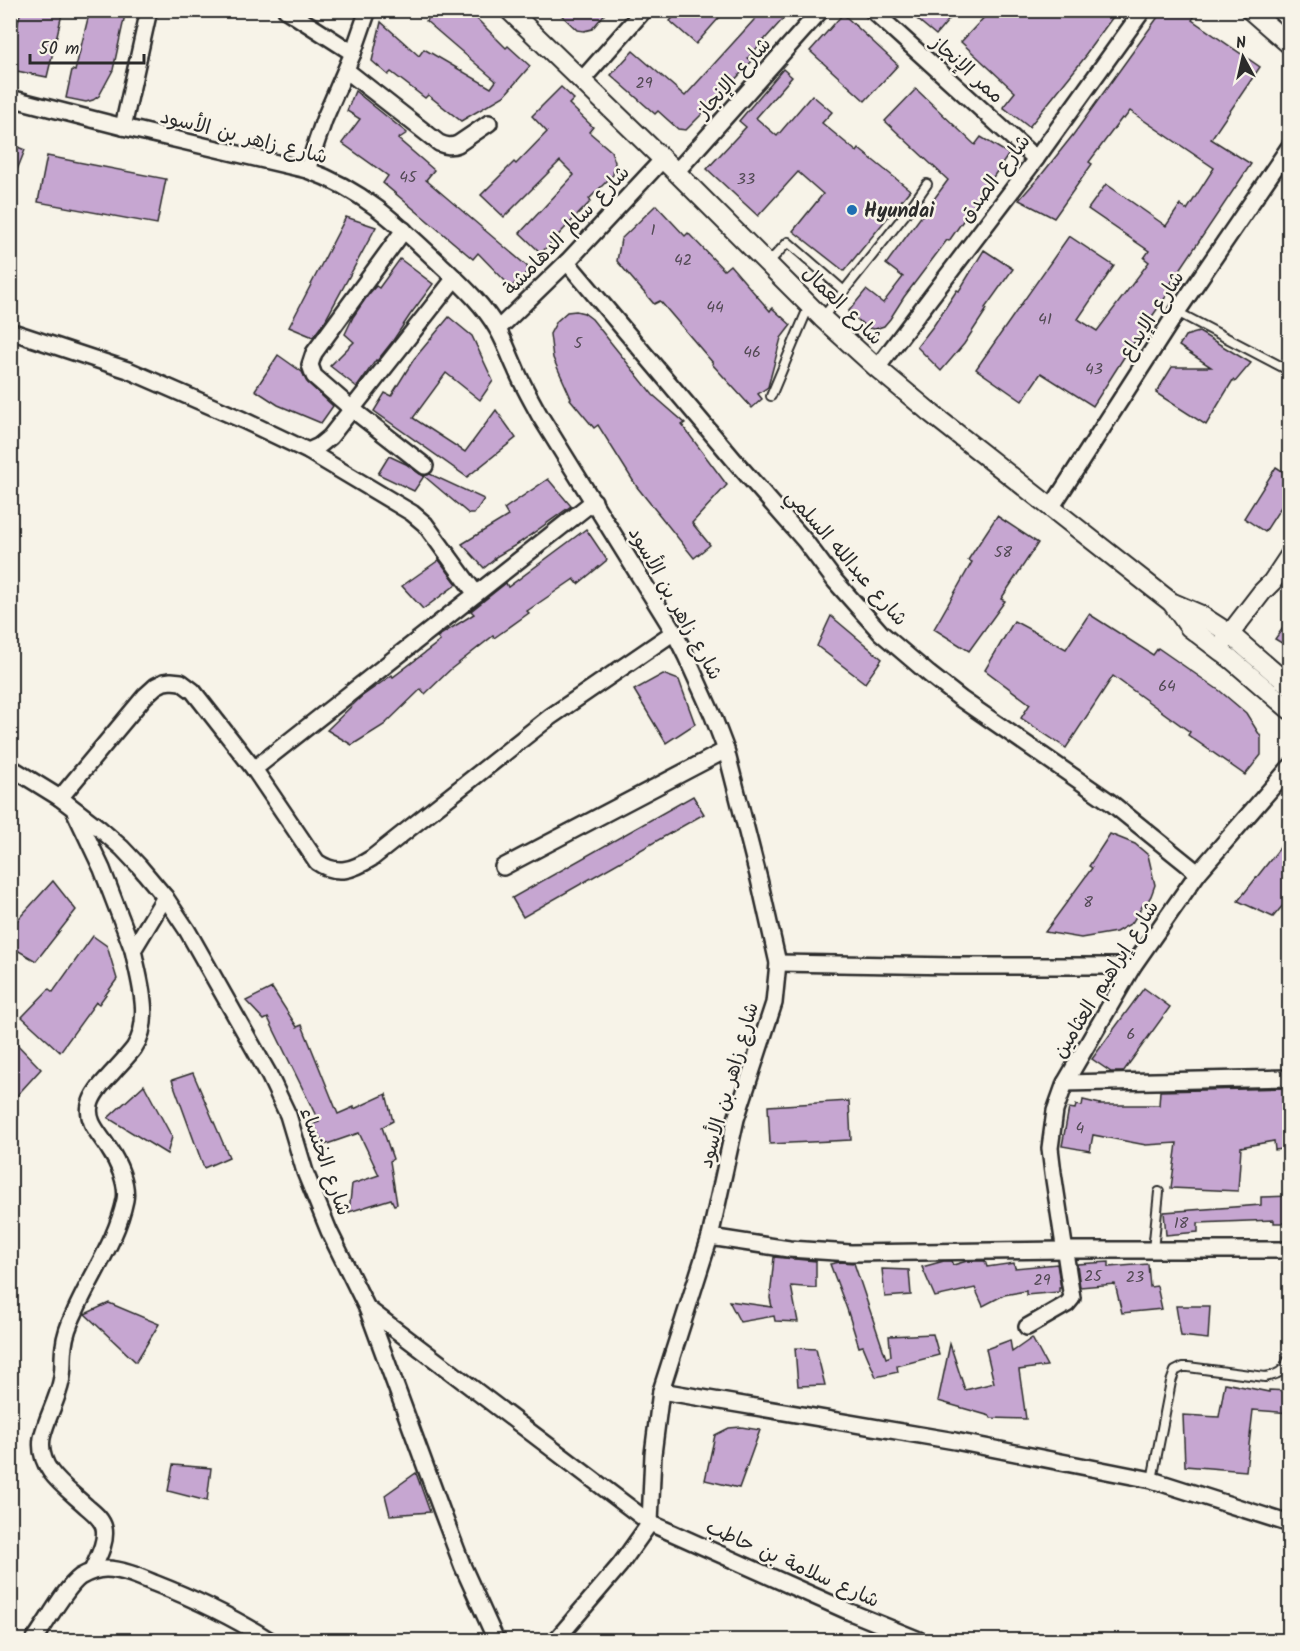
<svg xmlns="http://www.w3.org/2000/svg" width="1300" height="1651" font-family="Kalam,'Playpen Sans Arabic',sans-serif">
  <style>
    .building { fill: #c6a6d1; stroke: #2b2b2b; stroke-width: 1.5 }
    .lines { fill: none; stroke-linecap: round; stroke-linejoin: round }
    .service-casing { stroke: #2b2b2b; stroke-width: 12 }
    .minor-casing { stroke: #2b2b2b; stroke-width: 20 }
    .tertiary-casing { stroke: #2b2b2b; stroke-width: 22 }
    .service { stroke: #f7f3e8; stroke-width: 8 }
    .minor { stroke: #f7f3e8; stroke-width: 15 }
    .tertiary { stroke: #f7f3e8; stroke-width: 18 }
    .poi-dot { fill: #1f6fb2; stroke: #f7f3e8; stroke-width: 2 }
    .labels { text-anchor: middle; stroke-width: 5; stroke-linejoin: round; paint-order: stroke }
    .number-label { font-size: 16px; fill: #524a54 }
    .street-label { font-size: 20px; fill: #2b2b2b; stroke: #f7f3e8 }
    .poi-label { font-size: 20px; font-weight: bold; fill: #2b2b2b; stroke: #f7f3e8; text-anchor: start }
  </style>
  <rect width="100%" height="100%" fill="#f7f3e8"/>
  <filter id="ink" filterUnits="userSpaceOnUse"><feTurbulence type="fractalNoise" baseFrequency=".0167" numOctaves="2"/><feDisplacementMap in="SourceGraphic" scale="12" xChannelSelector="R" yChannelSelector="G"/><feConvolveMatrix kernelMatrix="1 2 1 2 8 2 1 2 1" color-interpolation-filters="sRGB"/></filter>
  <g filter="url(#ink)">
    <!-- building -->
    <g class="building">
      <polygon points="21,10 63,10 47,77 17,71 10,65 10,55"/>
      <polygon points="90,10 126,10 113,70 99,96 93,100 86,102 66,98 72,70 75,71"/>
      <polygon points="435,10 468,10 506,48 508,46 530,66 504,96 461,121 428,95 425,98 391,72 388,75 372,61 381,22 419,56 424,49 491,88 496,81 426,21"/>
      <polygon points="556,10 608,10 592,29 584,31 577,30"/>
      <polygon points="680,10 726,10 696,44 670,21"/>
      <polygon points="763,10 791,10 748,58 752,61 720,96 686,130 678,129 658,111 655,114 611,75 633,51 685,96"/>
      <polygon points="906,10 957,10 936,35"/>
      <polygon points="991,10 1118,10 1085,55 1086,56 1029,127 1003,107 1015,92 961,42"/>
      <polygon points="1163,10 1199,10 1192,20 1260,67 1211,139 1251,164 1171,283 1174,285 1128,351 1093,406 1041,373 1022,401 976,369 1069,236 1114,266 1078,319 1097,331 1149,262 1144,258 1149,251 1088,209 1106,184 1166,226 1180,205 1187,210 1214,168 1130,111 1124,119 1122,118 1089,162 1092,164 1054,218 1019,200 1042,174 1073,135"/>
      <polygon points="843,14 898,65 865,101 810,51"/>
      <polygon points="783,69 792,77 756,118 777,136 812,95 832,112 822,123 857,152 859,149 910,190 844,271 793,231 823,194 798,172 758,216 707,169 746,127 739,121"/>
      <polygon points="561,87 574,99 569,104 593,127 589,132 611,151 615,162 613,175 589,199 591,201 541,253 520,233 574,175 560,161 504,217 481,195 514,162 516,164 547,132 532,116"/>
      <polygon points="916,89 975,145 981,137 1009,154 949,241 947,240 904,297 890,319 884,326 875,329 868,328 848,312 866,290 883,303 903,277 886,264 948,180 885,121"/>
      <polygon points="355,91 407,133 398,139 434,170 426,180 528,267 527,268 529,270 511,287 478,253 473,259 383,183 388,176 342,143 360,119 347,111"/>
      <polygon points="10,144 25,150 11,185 10,185"/>
      <polygon points="47,156 166,179 157,224 38,202"/>
      <polygon points="656,205 685,236 688,233 724,270 730,265 770,311 772,308 791,325 781,338 768,387 758,394 762,399 752,408 712,364 713,363 660,301 654,304 617,261 621,239"/>
      <polygon points="346,217 376,227 325,321 313,337 289,327"/>
      <polygon points="984,250 1013,269 985,308 987,309 964,344 941,371 917,347 934,325 957,290 959,291"/>
      <polygon points="400,259 433,284 410,315 392,342 377,361 376,360 357,387 330,366 354,342 345,334 353,317 368,295 376,286 379,288"/>
      <polygon points="576,311 584,313 592,319 653,395 685,423 682,425 727,485 692,523 710,545 694,558 637,487 598,425 594,428 570,399 571,398 553,358 550,334 557,321 567,312"/>
      <polygon points="449,317 472,336 493,381 480,400 446,373 413,418 465,452 496,410 516,438 467,477 374,411 385,393 391,396 414,359"/>
      <polygon points="1199,332 1251,363 1235,382 1233,380 1206,425 1156,393 1172,367 1211,367 1179,346 1185,336"/>
      <polygon points="278,355 302,372 308,383 333,406 321,423 278,405 255,390"/>
      <polygon points="389,456 406,464 420,474 424,476 430,474 484,499 474,514 469,514 424,476 414,491 378,474"/>
      <polygon points="1276,467 1290,476 1290,493 1265,532 1244,518"/>
      <polygon points="548,479 571,506 519,543 494,558 495,559 484,568 462,544 508,516 504,509"/>
      <polygon points="997,516 1038,543 1001,599 1005,601 969,651 934,629 972,562 968,560"/>
      <polygon points="586,529 607,560 578,584 574,579 527,611 529,613 494,638 493,636 451,669 425,694 421,689 384,725 352,745 327,730 361,697 392,675 393,677 440,641 437,637 474,614 471,611 506,583 508,587"/>
      <polygon points="439,560 457,584 423,609 402,586"/>
      <polygon points="1089,614 1153,655 1158,648 1220,691 1246,713 1261,737 1261,755 1245,775 1188,735 1190,732 1113,676 1066,748 1021,718 1030,704 985,670 1014,621 1066,649"/>
      <polygon points="831,616 882,659 865,683 817,646"/>
      <polygon points="1290,618 1290,648 1275,639"/>
      <polygon points="663,674 679,680 695,724 666,743 634,690"/>
      <polygon points="693,796 704,814 523,917 512,898"/>
      <polygon points="1110,834 1135,844 1148,855 1155,885 1151,896 1145,906 1143,905 1132,923 1116,932 1081,938 1045,932 1092,868 1089,866"/>
      <polygon points="1290,835 1290,897 1273,917 1238,901"/>
      <polygon points="53,881 76,910 36,961 10,946 10,928"/>
      <polygon points="93,936 107,946 117,979 99,1004 96,1002 60,1052 22,1017 49,989 53,992"/>
      <polygon points="272,988 297,1027 302,1025 338,1114 354,1107 354,1109 386,1094 393,1121 382,1127 393,1159 390,1161 397,1204 394,1205 391,1199 349,1212 352,1184 379,1175 359,1133 324,1145 313,1124 319,1122 268,1018 264,1020 246,1001"/>
      <polygon points="1144,988 1170,1007 1123,1072 1111,1072 1092,1059"/>
      <polygon points="10,1037 41,1069 10,1103"/>
      <polygon points="193,1073 229,1157 204,1168 172,1080"/>
      <polygon points="144,1085 172,1137 167,1154 108,1118"/>
      <polygon points="1290,1088 1290,1148 1275,1150 1274,1141 1241,1147 1238,1191 1171,1188 1177,1143 1146,1145 1093,1135 1090,1151 1062,1146 1069,1108 1075,1109 1076,1105 1082,1106 1083,1100 1100,1104 1099,1105 1159,1105 1160,1091"/>
      <polygon points="849,1101 851,1140 770,1144 768,1106"/>
      <polygon points="1290,1196 1290,1223 1274,1223 1274,1220 1198,1223 1198,1232 1166,1235 1164,1212 1261,1205 1261,1197"/>
      <polygon points="774,1257 816,1261 816,1288 791,1286 798,1322 775,1321 774,1316 740,1322 729,1301 772,1307 770,1298"/>
      <polygon points="944,1261 951,1261 953,1265 967,1261 985,1261 987,1267 1014,1263 1015,1268 1057,1264 1061,1288 1059,1288 1059,1292 1026,1295 1026,1291 1004,1295 983,1306 975,1288 935,1297 922,1267"/>
      <polygon points="840,1262 854,1263 886,1358 891,1356 889,1336 933,1334 939,1355 897,1366 898,1372 876,1377 863,1346 859,1347 847,1309 830,1264"/>
      <polygon points="1109,1262 1109,1267 1148,1264 1150,1287 1157,1286 1162,1309 1122,1313 1115,1284 1080,1287 1077,1264"/>
      <polygon points="882,1269 909,1270 911,1295 885,1297"/>
      <polygon points="109,1303 159,1324 136,1362 85,1314"/>
      <polygon points="1176,1306 1210,1306 1208,1339 1181,1336"/>
      <polygon points="1032,1338 1047,1366 1019,1370 1026,1419 991,1418 990,1416 938,1401 950,1344 965,1390 994,1383 986,1349 1010,1340 1012,1352"/>
      <polygon points="795,1348 816,1349 825,1385 798,1386"/>
      <polygon points="1225,1383 1269,1392 1269,1390 1290,1391 1290,1413 1253,1410 1246,1471 1185,1466 1183,1415 1219,1417"/>
      <polygon points="741,1427 760,1430 739,1488 705,1480 715,1435 729,1428"/>
      <polygon points="173,1465 211,1468 207,1501 168,1491"/>
      <polygon points="416,1473 430,1512 390,1515 385,1495"/>
    </g>
    <g class="lines">
      <defs>
        <g id="service">
          <polyline points="768,263 788,242 844,291"/>
          <polyline points="1177,312 1290,371"/>
          <polyline points="823,317 911,207 927,184"/>
          <polyline points="771,396 809,306"/>
          <polyline points="1153,1250 1159,1192"/>
          <path d="M 1152,1480 L 1171,1382 L 1175,1371 L 1183,1367 L 1188,1367 L 1265,1377 C 1283,1374 1287,1368 1290,1351"/>
        </g>
        <g id="minor">
          <polyline points="286,10 353,53"/>
          <polyline points="872,10 1036,159"/>
          <path d="M 346,70 L 439,143 C 446,146 451,147 458,144 L 489,123"/>
          <polyline points="581,81 644,10"/>
          <path d="M 10,98 L 123,127 L 307,170 C 362,189 399,225 440,264 C 461,284 484,305 498,330 C 505,342 509,354 515,367 C 522,384 531,400 540,416 L 674,632 L 686,656 L 713,716 L 726,750 L 759,879 L 778,963 L 774,1003 L 736,1119 L 710,1237 L 661,1391 L 653,1454 L 650,1523 L 620,1565 L 556,1640"/>
          <polyline points="123,127 149,10"/>
          <polyline points="307,170 324,120 353,53 368,10"/>
          <polyline points="676,172 821,10"/>
          <polyline points="404,230 314,353 310,365 314,376 352,409 425,466"/>
          <polyline points="567,262 734,460 805,541 835,581 881,633 929,674 961,699 1110,802 1198,873"/>
          <polyline points="498,329 567,262 663,159"/>
          <polyline points="10,331 128,370 243,420 308,451 412,513 425,524 476,594"/>
          <polyline points="877,368 1036,159 1143,10"/>
          <polyline points="308,451 319,446 330,437 455,278"/>
          <polyline points="1051,508 1177,312 1290,146"/>
          <polyline points="10,767 60,798 99,828 122,848 139,866 165,897 187,930 269,1075 288,1115 305,1172 329,1231 367,1308 441,1509 463,1567 496,1640"/>
          <path d="M 254,769 L 317,862 C 337,876 353,870 372,858 L 550,717 L 674,632"/>
          <polyline points="60,798 145,696 156,686 164,682 171,681 181,682 193,691 254,769 594,501"/>
          <polyline points="75,812 102,869 133,950"/>
          <polyline points="503,867 726,750"/>
          <polyline points="778,963 956,966 1133,966"/>
          <polyline points="1065,1083 1290,1078"/>
          <polyline points="710,1237 789,1249 851,1253 1064,1250 1290,1250"/>
          <polyline points="367,1308 650,1523 850,1612 919,1640"/>
          <polyline points="1027,1327 1067,1304 1072,1298 1053,1173 1050,1148 1055,1111 1065,1083 1133,966 1198,873 1290,767"/>
          <polyline points="661,1391 955,1441 1152,1480 1290,1524"/>
          <path d="M 92,1571 C 97,1559 107,1542 104,1528 C 102,1519 94,1513 87,1507 C 67,1488 37,1470 42,1438 C 46,1419 57,1401 61,1382 C 64,1371 62,1358 64,1346 C 65,1335 70,1322 75,1312 C 91,1275 117,1240 125,1200 C 128,1184 118,1162 109,1149 C 101,1135 86,1123 90,1105 C 93,1092 105,1081 113,1072 C 120,1064 128,1056 134,1048 C 153,1020 139,980 133,950 L 165,897"/>
          <path d="M 34,1640 C 46,1624 65,1588 80,1577 C 87,1573 97,1569 106,1569 C 122,1569 140,1577 154,1583 C 195,1599 233,1617 269,1640"/>
        </g>
        <g id="tertiary">
          <polyline points="509,10 676,172 822,318 877,368 932,414 1171,602 1199,614 1230,634 1290,686"/>
          <polyline points="1250,10 1290,45"/>
          <polyline points="1172,603 1189,627 1231,659 1290,710"/>
          <polyline points="1222,644 1262,592 1272,582 1290,555"/>
        </g>
      </defs>
      <!-- service casing -->
      <use href="#service" class="service-casing"/>
      <!-- minor casing -->
      <use href="#minor" class="minor-casing"/>
      <!-- tertiary casing -->
      <use href="#tertiary" class="tertiary-casing"/>
      <!-- service -->
      <use href="#service" class="service"/>
      <!-- minor -->
      <use href="#minor" class="minor"/>
      <!-- tertiary -->
      <use href="#tertiary" class="tertiary"/>
    </g>
  </g>
  <!-- markers -->
  <circle class="poi-dot" cx="852" cy="210" r="6"/>
  <g class="labels">
    <!-- number labels -->
    <g class="number-label">
      <text x="644" y="88">29</text>
      <text x="408" y="182">45</text>
      <text x="746" y="184">33</text>
      <text x="653" y="235">1</text>
      <text x="683" y="265">42</text>
      <text x="715" y="312">44</text>
      <text x="1045" y="324">41</text>
      <text x="578" y="348">5</text>
      <text x="752" y="357">46</text>
      <text x="1094" y="374">43</text>
      <text x="1003" y="557">58</text>
      <text x="1167" y="691">64</text>
      <text x="1088" y="907">8</text>
      <text x="1131" y="1039">6</text>
      <text x="1080" y="1133">4</text>
      <text x="1181" y="1228">18</text>
      <text x="1093" y="1281">25</text>
      <text x="1135" y="1282">23</text>
      <text x="1042" y="1285">29</text>
    </g>
    <!-- street labels -->
    <g class="street-label">
      <text transform="translate(968 69) rotate(42)" y="7">ممر الإنجاز</text>
      <text transform="translate(733 77) rotate(-48)" y="7">شارع الإنجاز</text>
      <text transform="translate(244 136) rotate(14)" y="7">شارع زاهر بن الأسود</text>
      <text transform="translate(994 178) rotate(-53)" y="7">شارع الصدق</text>
      <text transform="translate(566 230) rotate(-46)" y="7">شارع سالم الدهامشة</text>
      <text transform="translate(843 305) rotate(44)" y="7">شارع العمال</text>
      <text transform="translate(1151 315) rotate(-57)" y="7">شارع الإبداع</text>
      <text transform="translate(847 557) rotate(49)" y="7">شارع عبدالله السلمي</text>
      <text transform="translate(676 603) rotate(61)" y="7">شارع زاهر بن الأسود</text>
      <text transform="translate(1105 979) rotate(-58)" y="7">شارع إبراهيم العثامين</text>
      <text transform="translate(728 1085) rotate(-74)" y="7">شارع زاهر بن الأسود</text>
      <text transform="translate(326 1161) rotate(70)" y="7">شارع الخنساء</text>
      <text transform="translate(793 1563) rotate(24)" y="7">شارع سلامة بن حاطب</text>
    </g>
    <!-- poi labels -->
    <g class="poi-label">
      <text x="864" y="217">Hyundai</text>
    </g>
  </g>
  <!-- margin -->
  <rect width="1300" height="1651" fill="none" stroke="#f7f3e8" stroke-width="36"/>
  <rect x="18" y="18" width="1264" height="1615" fill="none" stroke="#2b2b2b" stroke-width="2" filter="url(#ink)"/>
  <!-- north arrow -->
  <g transform="translate(1243 57) rotate(352)" stroke="#f7f3e8" stroke-width="4.5" paint-order="stroke">
  <path d="M0-4.5L10 22L0 15L-10 22Z" fill="#2b2b2b"/>
  <text y="-9" font-size="16" font-weight="bold" text-anchor="middle" fill="#2b2b2b">N</text>
  </g>
  <!-- scale -->
  <path d="M30 54v9h114v-9" fill="none" stroke="#2b2b2b" stroke-width="3"/>
  <text x="39" y="54" font-size="18" fill="#2b2b2b" stroke="#f7f3e8" stroke-width="4.5" paint-order="stroke">50 m</text>
</svg>
